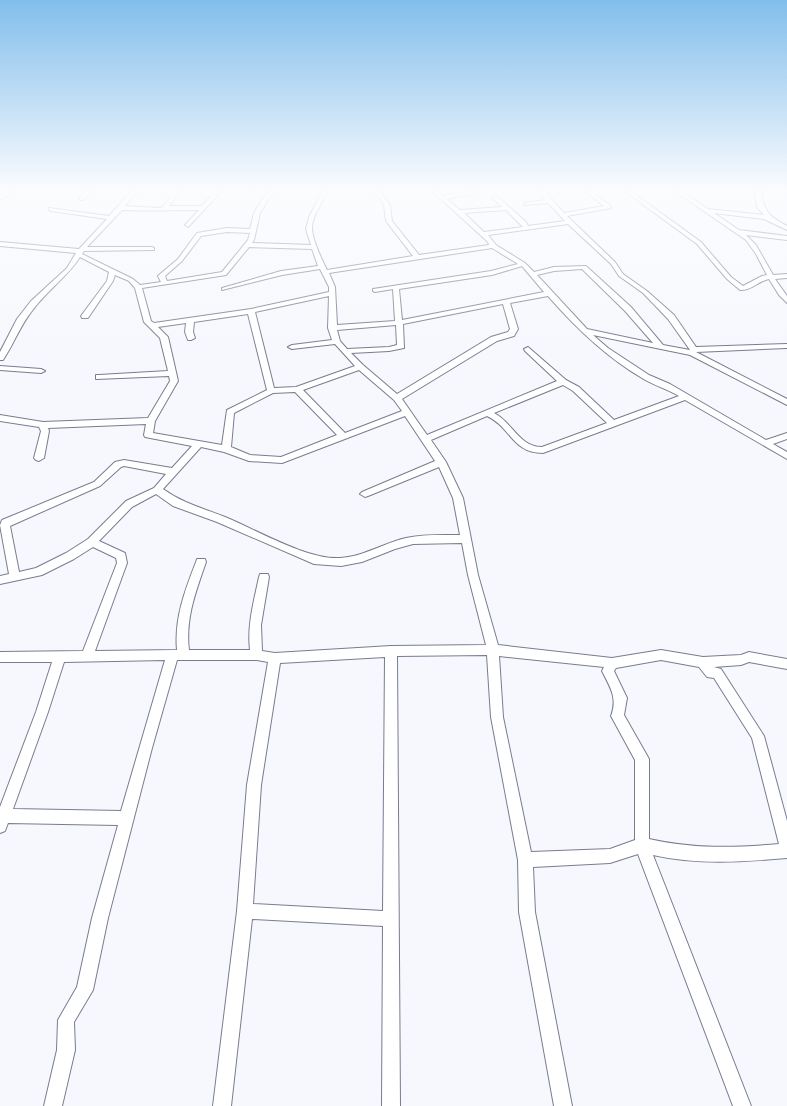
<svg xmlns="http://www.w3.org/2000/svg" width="787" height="1106" font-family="'Golos Text',sans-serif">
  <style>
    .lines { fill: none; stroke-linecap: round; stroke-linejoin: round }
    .minor-casing { stroke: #787c90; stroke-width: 2 }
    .minor { fill: #fff; fill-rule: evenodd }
  </style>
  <rect width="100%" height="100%" fill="#f7f8fd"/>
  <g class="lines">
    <defs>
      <g id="minor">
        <polygon points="7,192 14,192 0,200 0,196"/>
        <polygon points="85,192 91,192 84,200 80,200 80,198"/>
        <path d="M 131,192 L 137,192 L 125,206 L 159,208 L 163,207 L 174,192 L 179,192 L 169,206 L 202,206 L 215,192 L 221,192 L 188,227 L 185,225 L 199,210 C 173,210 148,211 122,210 L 87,247 L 152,247 L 154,248 L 154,250 L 84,251 L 82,254 L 133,279 L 140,285 L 161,282 L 158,276 L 159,275 L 178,259 L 197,233 L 227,228 L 250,229 L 254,213 L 267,192 L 273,192 L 260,213 L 254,240 L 252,243 L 311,245 L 306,229 L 309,217 L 322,192 L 328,192 C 322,203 312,216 312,228 C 312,239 322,260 327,270 L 413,256 L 386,221 L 384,205 L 375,192 L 380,192 L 390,205 L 392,221 L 419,255 L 489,245 L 488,242 L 442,200 L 431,192 L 438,192 L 443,196 L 466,192 L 481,192 L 447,199 L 460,210 L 502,207 L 492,197 L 497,196 L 526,222 L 528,226 L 565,221 L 548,203 L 524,205 L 524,203 L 545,200 L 539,192 L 545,192 L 564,213 L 604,206 L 586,192 L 592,192 L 611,206 L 611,208 L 567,216 L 615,262 L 623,274 L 647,291 L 674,315 L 696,347 L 787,344 L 787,348 L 696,352 L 787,399 L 787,405 L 690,355 L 593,335 L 608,348 L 649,375 L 670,384 L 766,440 L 787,433 L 787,439 L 773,444 L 787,452 L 787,459 L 685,400 L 543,453 C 512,453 511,427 487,416 L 431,440 L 446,462 L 463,498 L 478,575 L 498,645 L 612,658 L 661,650 L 703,657 L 741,655 L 749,652 L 787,659 L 787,669 L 749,662 L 741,665 L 714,667 L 721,669 L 764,736 L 787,821 L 787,858 C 742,862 697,865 653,855 L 751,1106 L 733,1106 L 638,854 L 610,863 L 533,867 L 535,912 L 572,1106 L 554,1106 L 519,912 L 518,860 L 491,717 L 487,655 L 397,656 L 400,1106 L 382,1106 L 383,926 L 252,919 L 231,1106 L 213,1106 L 237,911 L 247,785 L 268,662 L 257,660 L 177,660 L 152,748 L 108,918 L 93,990 L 74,1022 L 75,1050 L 62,1106 L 44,1106 L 57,1050 L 58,1020 L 77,987 L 92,918 L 118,825 L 8,823 L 5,831 L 0,833 L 0,807 L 36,712 L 52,662 L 0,662 L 0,652 L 83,651 L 117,563 L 116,558 L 93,547 L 74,559 L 42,575 L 0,584 L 0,576 L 9,574 L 0,525 L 2,520 L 94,482 L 115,462 L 124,460 L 172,468 L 192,446 L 145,437 L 144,435 L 146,424 L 48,428 L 49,431 L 44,458 L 39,461 L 36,460 L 34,458 L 41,431 L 39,427 L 0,421 L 0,415 L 43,422 L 148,418 L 170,381 L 169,376 L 96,379 L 96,375 L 99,375 L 168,371 L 160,338 L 144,322 L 135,288 L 129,281 L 115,275 L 113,281 L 88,318 L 82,318 L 81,316 L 107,281 L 109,272 L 80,257 C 67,277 49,289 35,307 C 21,323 15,342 3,360 L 0,360 L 0,352 L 17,319 L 31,301 L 67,268 L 76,253 L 0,246 L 0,242 L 79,249 L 107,219 L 51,211 L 49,210 L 49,208 L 109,216 ZM 506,210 L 523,227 L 484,232 L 464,213 ZM 568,224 L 611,264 L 619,276 L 643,293 L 668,319 L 690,350 L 663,345 L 631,307 L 586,266 L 554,267 L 534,272 L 525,263 L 496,245 L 488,235 ZM 227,232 L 250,233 L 248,240 L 222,272 L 167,281 L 165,276 L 182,261 L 201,236 ZM 249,247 L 312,249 L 318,266 L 281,271 L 222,288 L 222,290 L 282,275 L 320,269 L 329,287 L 329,292 L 251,309 L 154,323 L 151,321 L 142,288 L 226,275 ZM 492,248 L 518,264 L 491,271 L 373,289 L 373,291 L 375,292 L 393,289 L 395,321 L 337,325 L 335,287 L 329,273 ZM 522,266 L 544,292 L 402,320 L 399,289 L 492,275 ZM 582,269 L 625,311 L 653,343 L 587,329 L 537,275 L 554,271 ZM 329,296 L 328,328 L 332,340 L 292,345 L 288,347 L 292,349 L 335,344 L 355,366 L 296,387 L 274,388 L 255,312 ZM 548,296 C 576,328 605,356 642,378 C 653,385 667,389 679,396 L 614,420 L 579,387 L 566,380 L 528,347 L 524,349 L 525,351 L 557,381 L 427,435 L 402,399 L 497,341 L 514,336 L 518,329 L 510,303 ZM 503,304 L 510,329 L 508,332 L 491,337 L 397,394 L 363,365 L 351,353 L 389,351 L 404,348 L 403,324 ZM 248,314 L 267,390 L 227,410 L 222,445 L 153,433 L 155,421 L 178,381 L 168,337 L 158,327 L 186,323 L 185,332 L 188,340 L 191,340 L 195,338 L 193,332 L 194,322 ZM 396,325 L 397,345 L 389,347 L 347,349 L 340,341 L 337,330 ZM 359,370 L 394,400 L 402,411 L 345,433 L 303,390 ZM 563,385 L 573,391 L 607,423 L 542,447 C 519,447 513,423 494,413 ZM 295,392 L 337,435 L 281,457 L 250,455 L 231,447 L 234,413 L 273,393 ZM 405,416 L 435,461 L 362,492 L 360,494 L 365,497 L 368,496 L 439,467 L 453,498 L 460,535 C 442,535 423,534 406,538 C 384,543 363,557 340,558 C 307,560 257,530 225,517 C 203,508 184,504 163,489 L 201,447 L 224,452 L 249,461 L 282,463 ZM 124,466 L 166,474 L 154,488 L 126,501 L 88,539 L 66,553 L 36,568 L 19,572 L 10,526 L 100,486 L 121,467 ZM 156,494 L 173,506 L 217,522 L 314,564 L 341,566 L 362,562 L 395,549 L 413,544 L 462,543 L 468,575 L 486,645 L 391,646 L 275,653 L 262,651 L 261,625 L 269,577 L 268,574 L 260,574 L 259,577 C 254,601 247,625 250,650 L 189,650 C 185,619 196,591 206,562 L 205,559 L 197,559 L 196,562 C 185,590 174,619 177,650 L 95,651 L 127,563 L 125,553 L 99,541 L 132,507 ZM 499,656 L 604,667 L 602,671 C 610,687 618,698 611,716 L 635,760 L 635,840 L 610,849 L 531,852 L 503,717 ZM 385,657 L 383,911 L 253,904 L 261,785 L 280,663 ZM 165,660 L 121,811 L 13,809 L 48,712 L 64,662 ZM 661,660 L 699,667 L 707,677 L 714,678 L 752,738 L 779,844 C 733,848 694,849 649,839 L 649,759 L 624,715 L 627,698 L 614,671 L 616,668 Z"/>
        <path d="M 626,192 L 632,192 L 701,242 L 731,277 L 743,286 L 762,276 L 767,275 L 756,254 L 746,240 L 676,192 L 682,192 L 708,209 L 764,215 L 757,207 L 755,192 L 761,192 C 764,212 770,217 787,226 L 787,230 L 764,219 L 714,213 L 739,230 L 787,236 L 787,240 L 746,235 L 756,245 L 773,275 L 787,274 L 787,278 L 775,279 L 787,296 L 787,303 L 779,295 L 769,279 C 758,281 751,291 740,290 L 727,279 L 697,244 Z"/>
        <polygon points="0,366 41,369 45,371 41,373 0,370"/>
      </g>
    </defs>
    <!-- minor casing -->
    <use href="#minor" class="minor-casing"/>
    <!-- minor -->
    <use href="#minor" class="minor"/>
  </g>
  <!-- sky -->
  <linearGradient id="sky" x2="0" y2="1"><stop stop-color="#82beeb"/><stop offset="0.55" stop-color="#fbfcfe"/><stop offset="1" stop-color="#fbfcfe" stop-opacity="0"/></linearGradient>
  <rect width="787" height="347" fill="url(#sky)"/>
</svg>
